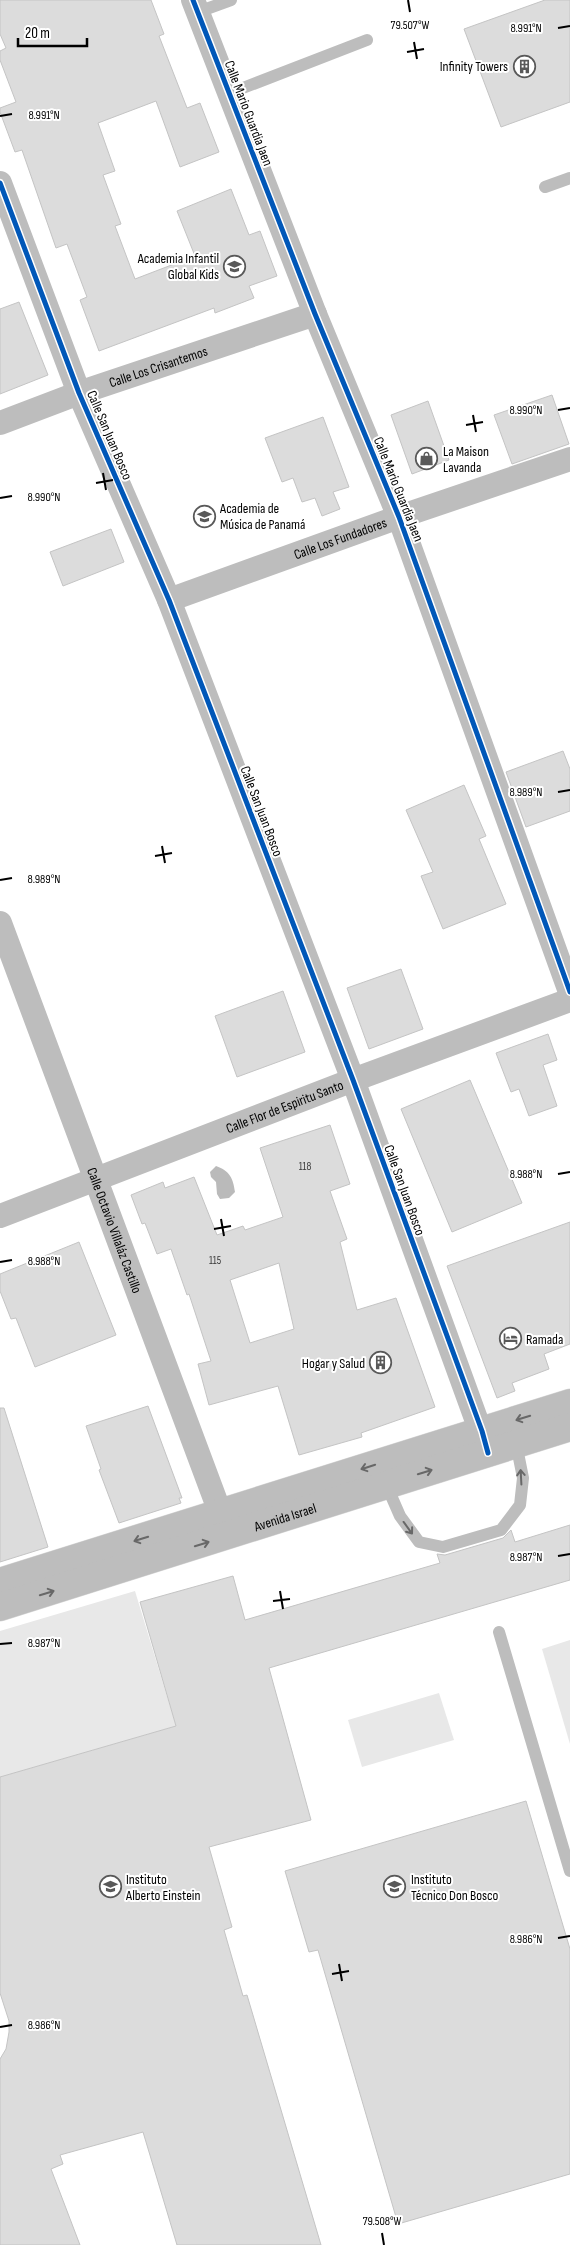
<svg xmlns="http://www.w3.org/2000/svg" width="570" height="2245" font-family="'Sofia Sans Condensed',sans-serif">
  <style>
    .green { fill: #e8e8e8 }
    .water { fill: #bababa }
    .building { fill: #dcdcdc; stroke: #c4c4c4; fill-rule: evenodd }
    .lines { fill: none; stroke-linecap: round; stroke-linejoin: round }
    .primary-casing { stroke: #dbdbdb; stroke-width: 29 }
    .lane { stroke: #bdbdbd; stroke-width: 12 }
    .street { stroke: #bdbdbd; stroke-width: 24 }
    .primary { stroke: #bdbdbd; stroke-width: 28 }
    .cycleway-casing { stroke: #fff; stroke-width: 8 }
    .cycleway { stroke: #0057b8; stroke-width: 5 }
    .oneway { stroke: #686868 }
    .ticks { fill: none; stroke: #000; stroke-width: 2 }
    .labels { text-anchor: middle; stroke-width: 4; stroke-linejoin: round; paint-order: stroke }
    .number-label { font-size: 11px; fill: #373737 }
    .poi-label { font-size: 14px; fill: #000; stroke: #fff; text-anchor: start }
    .street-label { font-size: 14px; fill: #000; stroke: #fff }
    .ticks-label { font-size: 12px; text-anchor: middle; fill: #000; stroke: #fff; stroke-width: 4; stroke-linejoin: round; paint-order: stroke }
  </style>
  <rect width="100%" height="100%" fill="#fff"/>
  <!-- green -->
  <g class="green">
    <polygon points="135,1591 176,1726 0,1777 0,1631"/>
    <polygon points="570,1640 570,1744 542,1649"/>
    <polygon points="439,1693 454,1740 362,1767 348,1720"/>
  </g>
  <!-- water -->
  <path class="water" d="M 216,1166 C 230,1171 233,1178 235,1192 L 229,1198 L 220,1199 L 217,1194 L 216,1182 L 211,1177 L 210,1172 Z"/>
  <!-- building -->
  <g class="building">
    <polygon points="0,0 151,0 164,34 159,36 187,108 200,103 219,152 180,167 156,101 98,123 115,171 103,175 121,224 115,226 135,279 195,256 177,211 231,189 249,235 260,231 277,276 249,286 254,298 215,313 214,308 99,351 80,300 87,297 67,244 56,248 22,150 15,152 0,112 0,108 16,102 0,60 0,51 6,48 0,34"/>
    <polygon points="545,0 570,0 570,102 501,127 464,29"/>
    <polygon points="19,302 48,375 0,394 0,309"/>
    <polygon points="552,395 569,444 512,464 494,415"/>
    <polygon points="428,401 449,460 412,474 391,415"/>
    <polygon points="323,417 349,487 333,492 340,509 322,516 315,498 302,502 293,478 282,482 265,438"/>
    <polygon points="111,529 124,562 63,586 50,552"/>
    <polygon points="563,751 570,769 570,811 526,827 506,772"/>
    <polygon points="464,785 486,836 479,839 506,904 443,929 421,876 433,872 406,810"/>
    <polygon points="401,969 423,1029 369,1049 347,988"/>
    <polygon points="283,991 305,1052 237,1077 215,1016"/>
    <polygon points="548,1034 557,1060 543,1065 557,1106 529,1116 519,1089 511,1092 496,1053"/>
    <polygon points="470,1080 522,1203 452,1232 401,1109"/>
    <path d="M 330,1125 L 350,1184 L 330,1191 L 347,1239 L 340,1242 L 357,1310 L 396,1298 L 435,1407 L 361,1433 L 362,1437 L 299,1455 L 278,1386 L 209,1405 L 198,1364 L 211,1361 L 189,1294 L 187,1295 L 171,1249 L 157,1254 L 145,1223 L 142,1224 L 131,1195 L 163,1182 L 165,1188 L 194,1177 L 217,1235 L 243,1226 L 245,1230 L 283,1217 L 260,1148 ZM 279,1263 L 294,1329 L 250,1343 L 230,1280 Z"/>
    <polygon points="570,1222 570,1344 544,1354 549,1369 512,1383 515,1391 497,1398 447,1266"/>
    <polygon points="79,1242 116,1335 35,1367 16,1318 11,1319 0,1291 0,1274"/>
    <polygon points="148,1406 182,1498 179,1498 181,1503 119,1523 99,1470 101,1469 86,1426"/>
    <polygon points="0,1408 4,1408 48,1547 0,1562"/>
    <polygon points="570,1525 570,1580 269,1668 311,1820 209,1847 232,1927 224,1930 243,1996 247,1995 321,2245 177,2245 143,2132 60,2155 63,2164 51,2169 80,2245 0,2245 0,2059 6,2049 9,2032 9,2021 0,1993 0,1777 176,1726 140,1602 233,1576 245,1620 440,1563 437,1554 445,1555 503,1538 511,1530 515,1542"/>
    <polygon points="526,1801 570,1949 570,2174 398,2224 318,1950 309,1952 285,1871"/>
  </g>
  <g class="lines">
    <defs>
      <g id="primary">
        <polyline points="0,1582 570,1403"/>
        <path id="s5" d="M 0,1607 L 570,1427"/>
      </g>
    </defs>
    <!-- primary casing -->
    <use href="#primary" class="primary-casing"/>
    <!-- lane -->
    <g class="lane">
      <polyline points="198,12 231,0"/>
      <polyline points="230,93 367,40"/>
      <polyline points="545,187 570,178"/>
      <polyline points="386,1484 400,1516 419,1542 443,1547 501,1530 520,1505 523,1478 516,1443"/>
      <polyline points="499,1632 570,1871"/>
    </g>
    <!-- street -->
    <g class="street">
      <polyline points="193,0 315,314 399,517 570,992"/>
      <polyline points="0,183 79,393 169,600 353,1080 487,1449"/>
      <path id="s1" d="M 0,423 L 79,393 L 315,314"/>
      <path id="s2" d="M 169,600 L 399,517 L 570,459"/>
      <path id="s3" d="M 0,923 L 227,1531"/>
      <path id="s4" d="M 0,1216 L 353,1080 L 570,1000"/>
    </g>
    <!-- primary -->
    <use href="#primary" class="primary"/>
    <defs>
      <g id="cycleway">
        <polyline points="193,0 315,314 399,517 570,992"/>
        <polyline points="0,183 79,393 169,600 353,1080 482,1431 488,1453"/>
      </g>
    </defs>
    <!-- cycleway casing -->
    <use href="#cycleway" class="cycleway-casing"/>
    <!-- cycleway -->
    <use href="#cycleway" class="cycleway"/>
  </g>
  <!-- one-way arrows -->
  <defs><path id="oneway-shaft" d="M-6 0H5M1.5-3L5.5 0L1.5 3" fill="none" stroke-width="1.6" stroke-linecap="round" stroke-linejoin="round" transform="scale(1.25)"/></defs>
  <g class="oneway">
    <use href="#oneway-shaft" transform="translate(523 1418) rotate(163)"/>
    <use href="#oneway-shaft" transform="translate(368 1467) rotate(162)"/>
    <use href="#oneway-shaft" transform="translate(425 1472) rotate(-17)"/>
    <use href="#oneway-shaft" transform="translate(521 1477) rotate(-93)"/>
    <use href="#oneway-shaft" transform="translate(408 1528) rotate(54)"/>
    <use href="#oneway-shaft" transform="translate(141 1539) rotate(163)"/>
    <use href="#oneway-shaft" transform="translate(202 1544) rotate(-17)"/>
    <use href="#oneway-shaft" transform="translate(47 1593) rotate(-17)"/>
  </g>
  <!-- ticks -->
  <path class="ticks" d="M 408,0 L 410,12M 558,28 L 570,26M 414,42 L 417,59M 407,52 L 424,49M 0,116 L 12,114M 558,410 L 570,408M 473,415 L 476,432M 466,425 L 483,422M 103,473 L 106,490M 96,483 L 113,480M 0,498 L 12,496M 558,792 L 570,790M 162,846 L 165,863M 155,856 L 172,853M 0,880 L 12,878M 558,1174 L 570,1172M 221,1219 L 224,1236M 214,1229 L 231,1226M 0,1262 L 12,1260M 558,1556 L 570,1554M 280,1591 L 283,1609M 273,1601 L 290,1599M 0,1644 L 12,1643M 558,1938 L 570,1936M 339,1964 L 342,1981M 332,1974 L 349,1971M 0,2027 L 12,2025M 382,2233 L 384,2245"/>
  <!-- icons -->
  <defs>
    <symbol id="building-ring" viewBox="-11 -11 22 22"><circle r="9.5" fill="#fff" stroke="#595959" stroke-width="1.5"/><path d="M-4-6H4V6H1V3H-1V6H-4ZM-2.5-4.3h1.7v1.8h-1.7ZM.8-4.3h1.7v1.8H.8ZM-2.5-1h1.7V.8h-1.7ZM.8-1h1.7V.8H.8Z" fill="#595959"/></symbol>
    <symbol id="school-ring" viewBox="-11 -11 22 22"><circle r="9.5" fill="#fff" stroke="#595959" stroke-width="1.5"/><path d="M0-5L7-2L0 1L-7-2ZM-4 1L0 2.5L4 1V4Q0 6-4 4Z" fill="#595959"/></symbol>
    <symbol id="shop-ring" viewBox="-11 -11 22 22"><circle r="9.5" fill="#fff" stroke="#595959" stroke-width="1.5"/><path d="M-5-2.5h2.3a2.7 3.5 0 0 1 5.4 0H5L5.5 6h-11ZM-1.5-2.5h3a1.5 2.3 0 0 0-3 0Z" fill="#595959"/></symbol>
    <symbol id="hotel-ring" viewBox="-11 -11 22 22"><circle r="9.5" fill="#fff" stroke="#595959" stroke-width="1.5"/><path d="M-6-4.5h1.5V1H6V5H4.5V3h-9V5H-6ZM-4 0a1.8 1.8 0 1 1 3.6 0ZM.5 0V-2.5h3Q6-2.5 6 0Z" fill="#595959"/></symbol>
  </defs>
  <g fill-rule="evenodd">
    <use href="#building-ring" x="512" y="54" width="25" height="25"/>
    <use href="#school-ring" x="222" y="254" width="25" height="25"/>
    <use href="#shop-ring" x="414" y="446" width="25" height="25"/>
    <use href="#school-ring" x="192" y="504" width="25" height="25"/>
    <use href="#hotel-ring" x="498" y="1326" width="25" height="25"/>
    <use href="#building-ring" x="368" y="1350" width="25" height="25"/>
    <use href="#school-ring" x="98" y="1874" width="25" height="25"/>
    <use href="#school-ring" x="382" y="1874" width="25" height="25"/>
  </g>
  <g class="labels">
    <!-- number labels -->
    <g class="number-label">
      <text x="305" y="1170">118</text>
      <text x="215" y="1264">115</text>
    </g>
    <!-- poi labels -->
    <g class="poi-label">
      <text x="508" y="71" text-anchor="end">Infinity Towers</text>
      <text x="219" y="263" text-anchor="end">Academia Infantil<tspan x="219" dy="16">Global Kids</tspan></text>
      <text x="443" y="456">La Maison<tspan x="443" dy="16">Lavanda</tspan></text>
      <text x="220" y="513">Academia de<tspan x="220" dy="16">Música de Panamá</tspan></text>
      <text x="526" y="1344">Ramada</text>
      <text x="365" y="1368" text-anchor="end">Hogar y Salud</text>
      <text x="126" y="1884">Instituto<tspan x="126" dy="16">Alberto Einstein</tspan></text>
      <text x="411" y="1884">Instituto<tspan x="411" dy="16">Técnico Don Bosco</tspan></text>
    </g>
    <!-- street labels -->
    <g class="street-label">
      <text transform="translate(249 113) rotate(69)" y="5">Calle Mario Guardia Jaen</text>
      <text dy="5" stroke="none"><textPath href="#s1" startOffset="168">Calle Los Crisantemos</textPath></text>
      <text transform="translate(110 435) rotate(67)" y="5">Calle San Juan Bosco</text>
      <text transform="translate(399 489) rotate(68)" y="5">Calle Mario Guardia Jaen</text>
      <text dy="5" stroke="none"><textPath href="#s2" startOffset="182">Calle Los Fundadores</textPath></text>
      <text transform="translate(262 811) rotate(69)" y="5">Calle San Juan Bosco</text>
      <text dy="5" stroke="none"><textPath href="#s4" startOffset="305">Calle Flor de Espiritu Santo</textPath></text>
      <text transform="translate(405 1190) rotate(70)" y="5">Calle San Juan Bosco</text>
      <text dy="5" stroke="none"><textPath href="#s3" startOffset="328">Calle Octavio Villaláz Castillo</textPath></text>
      <text dy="5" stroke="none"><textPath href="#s5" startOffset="299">Avenida Israel</textPath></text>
    </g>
  </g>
  <g class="ticks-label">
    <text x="410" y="29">79.507°W</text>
    <text x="526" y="32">8.991°N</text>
    <text x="44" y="119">8.991°N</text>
    <text x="526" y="414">8.990°N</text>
    <text x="44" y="501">8.990°N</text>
    <text x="526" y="796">8.989°N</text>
    <text x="44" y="883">8.989°N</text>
    <text x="526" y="1178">8.988°N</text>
    <text x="44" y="1265">8.988°N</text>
    <text x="526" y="1561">8.987°N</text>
    <text x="44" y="1647">8.987°N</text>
    <text x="526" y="1943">8.986°N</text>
    <text x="44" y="2029">8.986°N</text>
    <text x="382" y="2225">79.508°W</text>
  </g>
  <!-- scale -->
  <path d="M18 38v8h69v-8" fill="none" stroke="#000000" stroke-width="2.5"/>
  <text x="25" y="38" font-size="15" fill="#000000" stroke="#ffffff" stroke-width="4" paint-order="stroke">20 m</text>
</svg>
